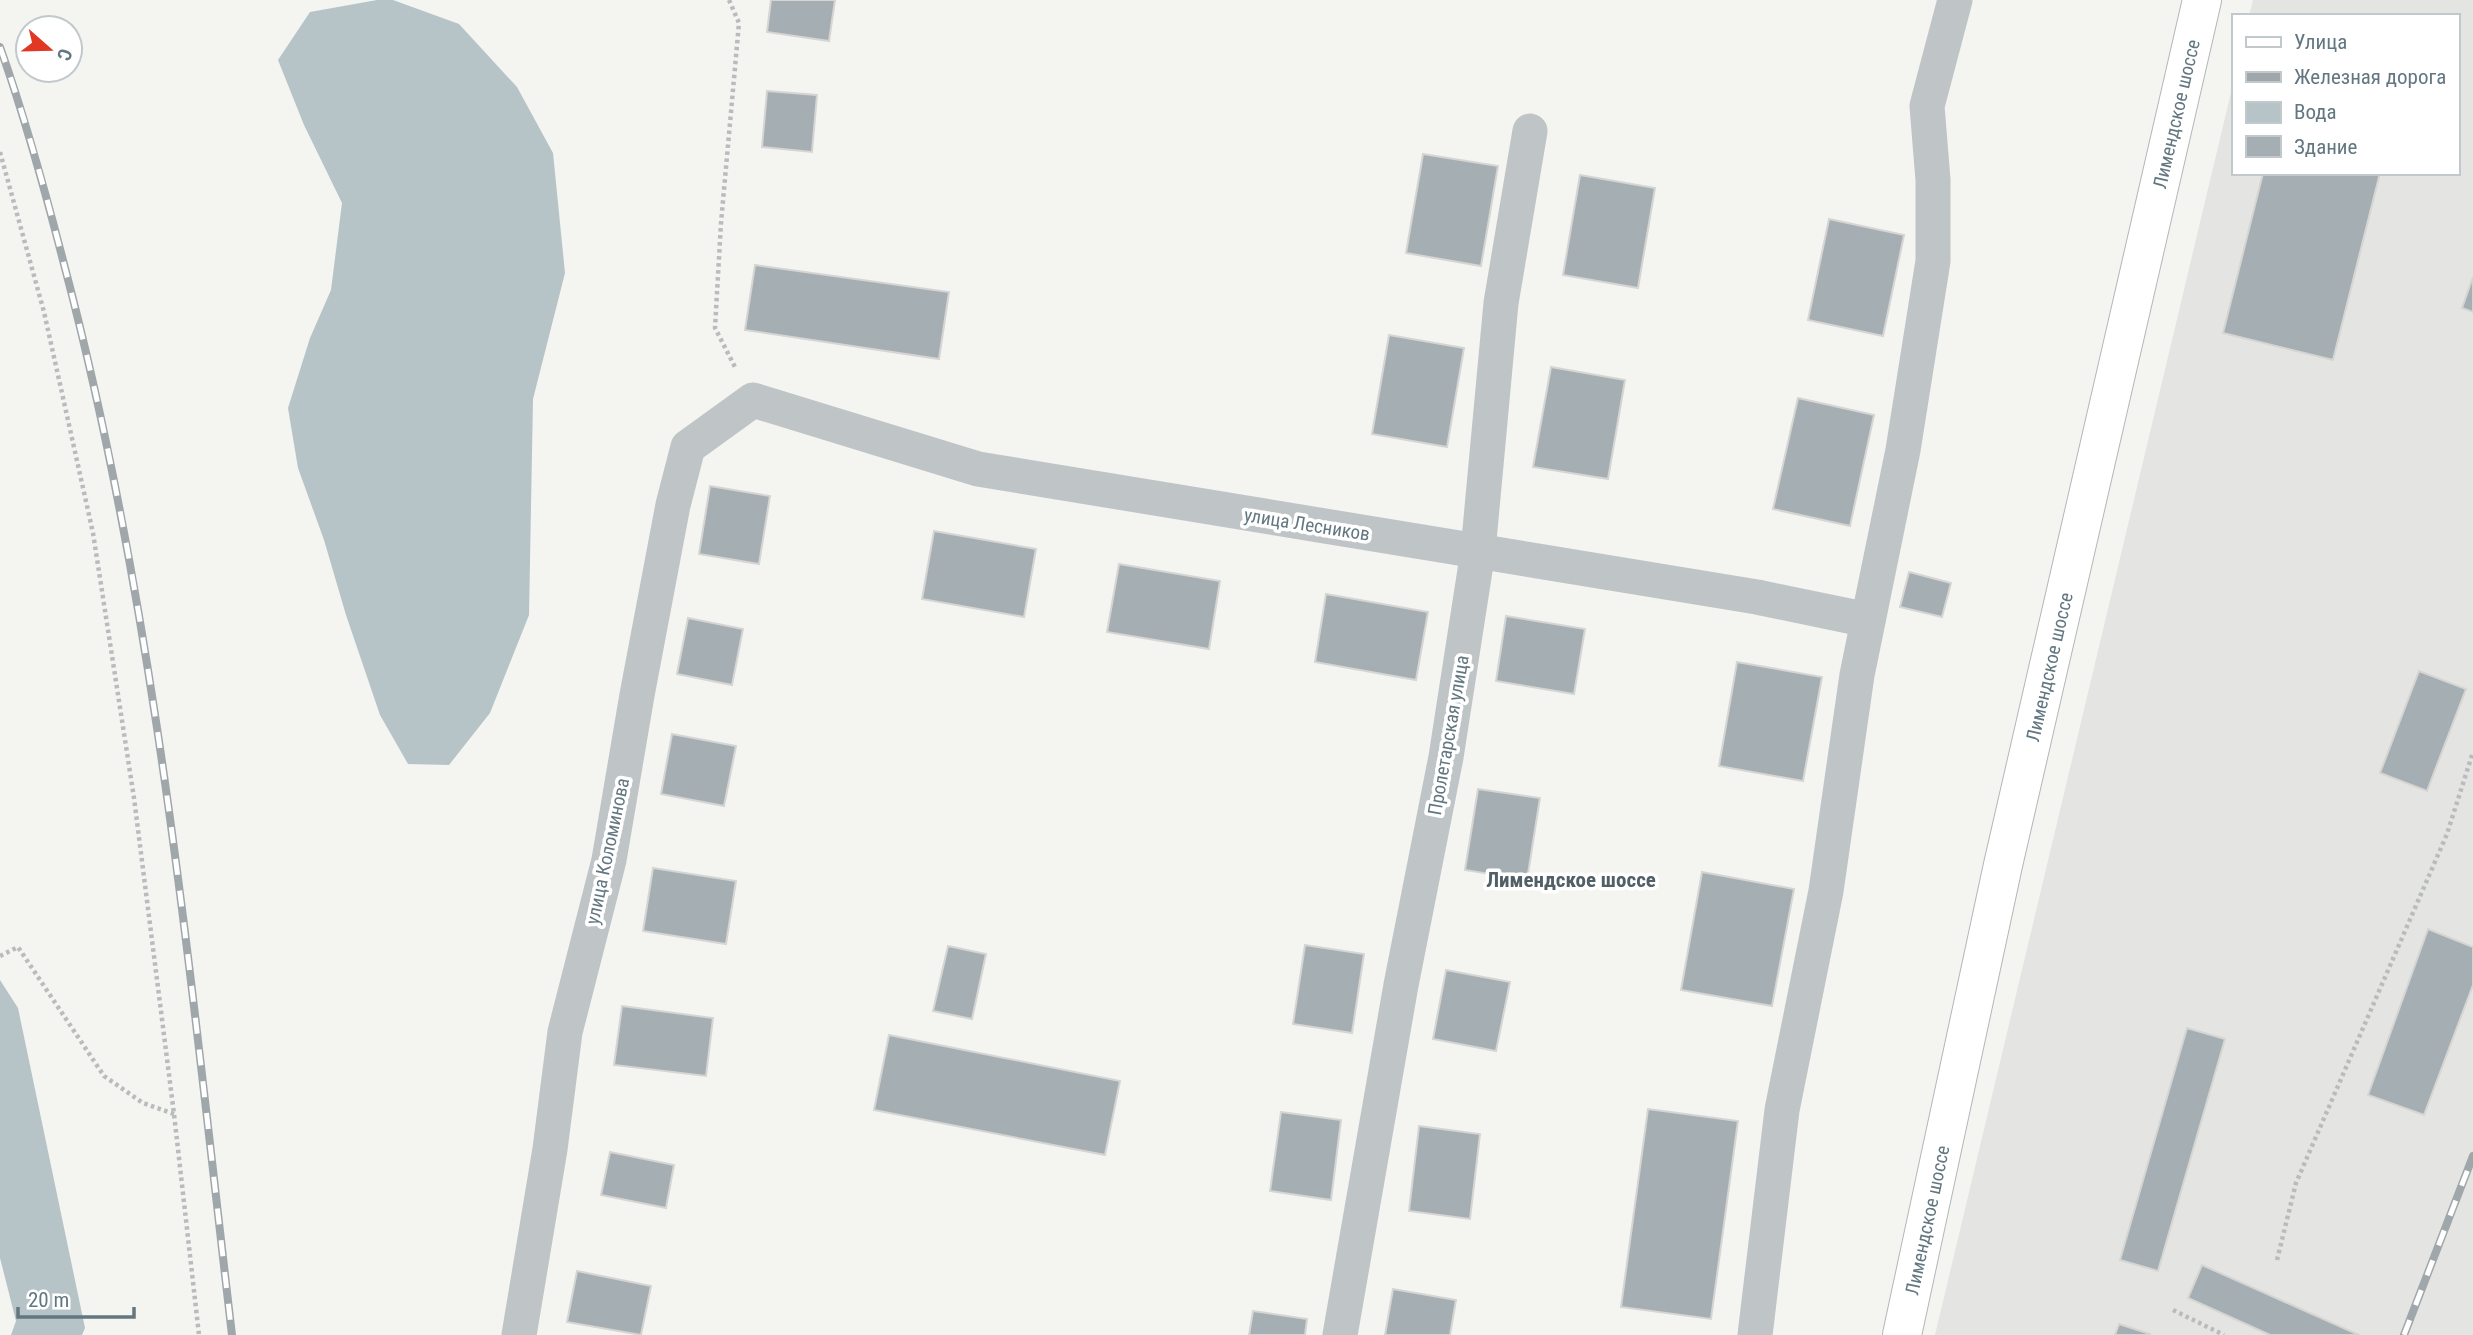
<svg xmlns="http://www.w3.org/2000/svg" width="2473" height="1335" font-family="'Roboto Condensed',sans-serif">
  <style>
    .built { fill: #e4e5e3 }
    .water { fill: #b6c4c7 }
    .building { fill: #a5afb3; stroke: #d5d5d3; stroke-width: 2 }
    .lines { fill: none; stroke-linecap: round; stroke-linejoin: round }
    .primary-casing { stroke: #b2b7ba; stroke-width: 40 }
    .path { stroke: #b9bcbd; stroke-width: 4.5; stroke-dasharray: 3.5 3.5; stroke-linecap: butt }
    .street { stroke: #bfc4c6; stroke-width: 35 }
    .primary { stroke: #fff; stroke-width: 38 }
    .rail-casing { stroke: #a0a7ab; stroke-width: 8 }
    .rail { stroke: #fff; stroke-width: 5; stroke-dasharray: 16; stroke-linecap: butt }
    .labels { text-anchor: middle; stroke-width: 7; stroke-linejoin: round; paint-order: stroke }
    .street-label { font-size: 19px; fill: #637781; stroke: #fff }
    .neighbourhood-label { font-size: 21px; font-weight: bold; fill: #515f66; stroke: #fff }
  </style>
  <rect width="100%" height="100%" fill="#f4f4f0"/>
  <!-- built -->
  <polygon class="built" points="2253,0 2473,0 2473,1335 1935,1335 2233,84 2233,173 2457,173 2457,16 2249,16"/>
  <!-- water -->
  <g class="water">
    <polygon points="377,0 393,0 459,24 517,87 553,153 565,273 533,399 529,615 490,713 449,765 408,764 380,715 346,615 324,540 298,468 288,408 310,338 331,290 342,203 304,125 278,60 310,12"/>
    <polygon points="0,980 18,1008 85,1328 82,1335 11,1335 16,1321 0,1258"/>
  </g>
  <!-- building -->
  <g class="building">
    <polygon points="771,0 835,0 829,41 767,32"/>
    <polygon points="767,91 817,95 812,152 762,147"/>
    <polygon points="1423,154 1498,166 1481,266 1406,253"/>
    <polygon points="2263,173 2380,173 2333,360 2223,333"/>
    <polygon points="1580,175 1655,188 1638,288 1563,275"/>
    <polygon points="1829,219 1904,235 1883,336 1808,320"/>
    <polygon points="755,265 949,292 939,359 745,330"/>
    <polygon points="2473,277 2473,312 2462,308"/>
    <polygon points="1389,335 1464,348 1447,447 1372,434"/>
    <polygon points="1551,367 1625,380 1608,479 1533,467"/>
    <polygon points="1798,398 1874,415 1850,526 1773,509"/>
    <polygon points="710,486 770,496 759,564 699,554"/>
    <polygon points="934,531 1036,549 1024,617 922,599"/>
    <polygon points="1119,564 1220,581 1209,649 1107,632"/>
    <polygon points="1909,572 1951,583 1942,617 1900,607"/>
    <polygon points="1326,594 1428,612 1416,680 1315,662"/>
    <polygon points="1506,616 1585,629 1574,694 1496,681"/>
    <polygon points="688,618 743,629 732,685 677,674"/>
    <polygon points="1737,662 1822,677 1803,781 1719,766"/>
    <polygon points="2419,671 2466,689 2427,791 2380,773"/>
    <polygon points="672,734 736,746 724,806 661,794"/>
    <polygon points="1478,789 1540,798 1527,880 1465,870"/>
    <polygon points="653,868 736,881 726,944 643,931"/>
    <polygon points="1702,872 1794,889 1772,1006 1681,990"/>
    <polygon points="2428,929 2473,947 2473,985 2424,1115 2368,1095"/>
    <polygon points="1305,945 1364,954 1352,1033 1293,1024"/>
    <polygon points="948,946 986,954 972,1019 933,1011"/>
    <polygon points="1446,970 1510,982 1496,1051 1433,1039"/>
    <polygon points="622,1006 713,1018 706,1076 614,1065"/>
    <polygon points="2187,1028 2225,1039 2158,1271 2120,1260"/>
    <polygon points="889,1035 1120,1081 1105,1155 874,1110"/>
    <polygon points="1648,1109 1738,1121 1711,1319 1621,1307"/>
    <polygon points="1281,1112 1341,1120 1331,1200 1270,1191"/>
    <polygon points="1419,1126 1480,1134 1470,1219 1409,1211"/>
    <polygon points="610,1152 674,1165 666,1208 601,1195"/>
    <polygon points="2202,1265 2359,1335 2270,1335 2188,1298"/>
    <polygon points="577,1271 651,1286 641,1335 567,1322"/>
    <polygon points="1393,1289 1456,1300 1450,1335 1385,1335"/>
    <polygon points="1253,1311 1307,1319 1305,1335 1249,1335"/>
    <polygon points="2119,1324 2150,1334 2150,1335 2115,1335"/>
  </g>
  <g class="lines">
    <defs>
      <polyline id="primary" points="1902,1335 2003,865 2202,0"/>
    </defs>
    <!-- primary casing -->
    <use href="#primary" class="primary-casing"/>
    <!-- path -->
    <g class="path">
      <polyline points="729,0 739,23 721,223 715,328 736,369"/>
      <polyline points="0,152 44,312 93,533 134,798 174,1114 199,1335"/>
      <polyline points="0,956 18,947 104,1076 143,1103 174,1114"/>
      <polyline points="2277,1260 2296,1183 2447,834 2473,752"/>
      <polyline points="2173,1310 2224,1335"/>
    </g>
    <!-- street -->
    <g class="street">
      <polyline points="519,1335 550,1149 565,1032 609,860 637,695 673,505 688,447 753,400 978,469 1757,597 1868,620"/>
      <polyline points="1340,1335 1401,985 1446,757 1478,551 1501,303 1530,131"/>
      <polyline points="1755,1335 1782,1110 1826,891 1857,675 1903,450 1933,261 1933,180 1927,106 1955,0"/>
    </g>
    <!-- primary -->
    <use href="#primary" class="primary"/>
    <defs>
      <g id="rail">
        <path d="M 0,47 C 26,120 46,194 65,268 C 157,617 190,978 232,1335"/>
        <polyline points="2404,1335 2473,1156"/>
      </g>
    </defs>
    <!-- rail casing -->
    <use href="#rail" class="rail-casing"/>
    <!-- rail -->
    <use href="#rail" class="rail"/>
  </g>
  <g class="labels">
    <!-- street labels -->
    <g class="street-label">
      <text transform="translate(2176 114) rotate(-77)" y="7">Лимендское шоссе</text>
      <text transform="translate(1307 524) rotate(9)" y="7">улица Лесников</text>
      <text transform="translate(2049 667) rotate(-77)" y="7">Лимендское шоссе</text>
      <text transform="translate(1448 735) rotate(-80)" y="7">Пролетарская улица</text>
      <text transform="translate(607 851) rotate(-78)" y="7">улица Коломинова</text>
      <text transform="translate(1927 1220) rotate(-78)" y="7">Лимендское шоссе</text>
    </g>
    <!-- neighbourhood labels -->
    <g class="neighbourhood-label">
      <text x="1571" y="887">Лимендское шоссе</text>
    </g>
  </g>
  <!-- legend -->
  <rect x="2232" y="14" width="228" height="161" fill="#ffffff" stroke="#c1c9cd" stroke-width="2"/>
  <rect x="2246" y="37" width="35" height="10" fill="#ffffff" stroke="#c1c9cd" stroke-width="2"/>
  <text x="2294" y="49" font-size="21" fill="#637781">Улица</text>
  <rect x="2246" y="72" width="35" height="10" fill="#a0a7ab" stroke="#c1c9cd" stroke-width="2"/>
  <text x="2294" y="84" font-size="21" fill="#637781">Железная дорога</text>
  <rect x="2246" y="102" width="35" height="21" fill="#b6c4c7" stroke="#c1c9cd" stroke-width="2"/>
  <text x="2294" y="119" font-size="21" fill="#637781">Вода</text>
  <rect x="2246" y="136" width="35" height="21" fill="#a5afb3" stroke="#c1c9cd" stroke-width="2"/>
  <text x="2294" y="154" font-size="21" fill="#637781">Здание</text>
  <!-- north arrow -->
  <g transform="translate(49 49) rotate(110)"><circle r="33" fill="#ffffff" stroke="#c1c9cd" stroke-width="2"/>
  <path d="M0-5L12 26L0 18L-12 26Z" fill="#e13823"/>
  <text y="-10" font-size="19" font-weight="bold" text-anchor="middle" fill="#637781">С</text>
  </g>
  <!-- scale -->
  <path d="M18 1307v10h116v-10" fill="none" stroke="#637781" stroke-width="3.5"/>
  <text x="28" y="1307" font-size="21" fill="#637781" stroke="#ffffff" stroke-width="5" paint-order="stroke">20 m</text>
</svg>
